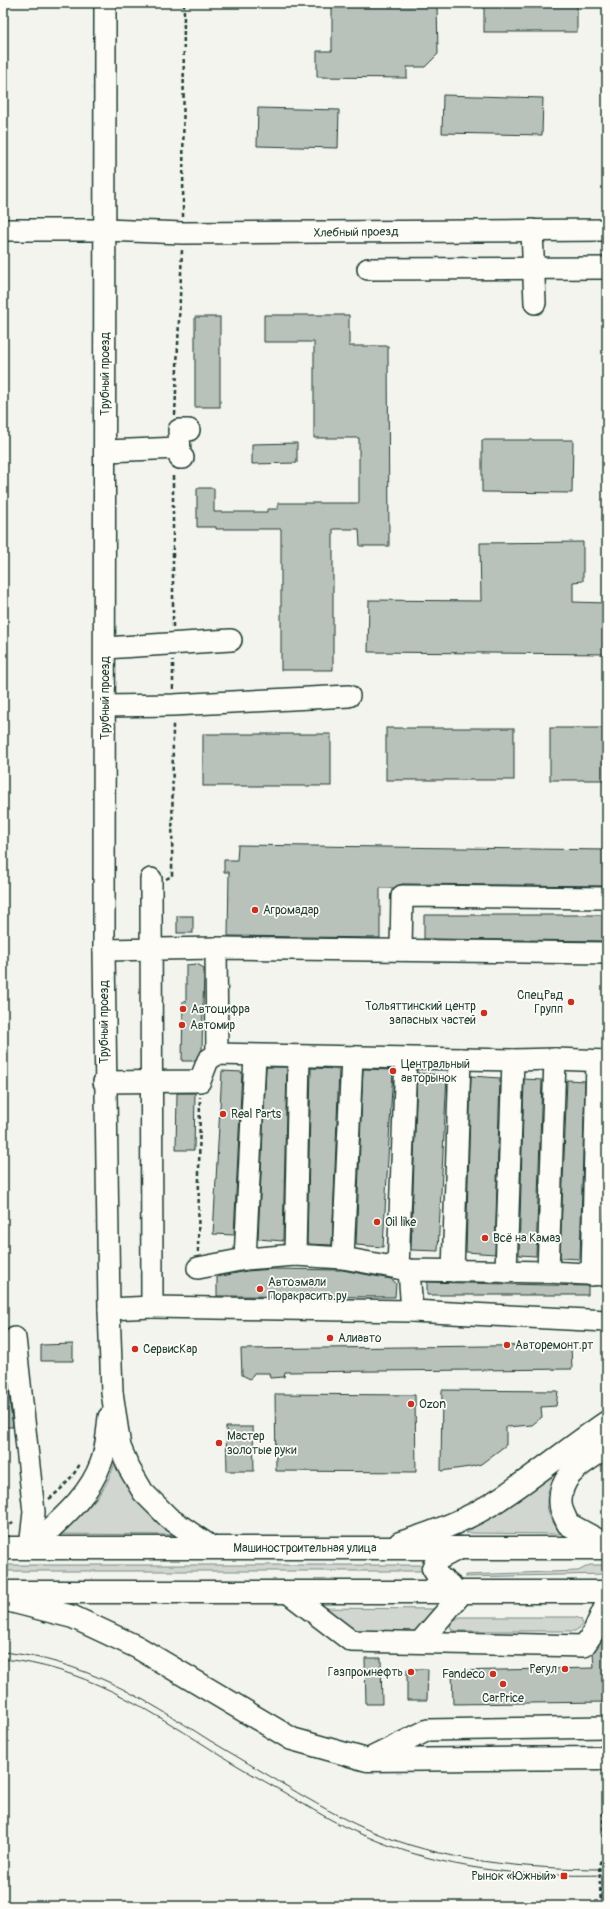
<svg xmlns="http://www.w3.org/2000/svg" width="610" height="1909" font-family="Pangolin,sans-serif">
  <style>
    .green { fill: #d1d6d1; stroke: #788a82 }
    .building { fill: #b9c1bb; stroke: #1f3d34 }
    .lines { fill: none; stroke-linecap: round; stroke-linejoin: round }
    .minor-casing { stroke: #1f3d34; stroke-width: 24 }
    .major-casing { stroke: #1f3d34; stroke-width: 25 }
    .path { stroke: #1f3d34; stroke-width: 2.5; stroke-dasharray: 4 3; stroke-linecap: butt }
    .minor { stroke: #fdfcf7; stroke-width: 21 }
    .major { stroke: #fdfcf7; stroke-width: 22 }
    .tram { stroke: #1f3d34; stroke-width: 1 }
    .poi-dot { fill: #c8321e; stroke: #fdfcf7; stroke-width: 1.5 }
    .labels { text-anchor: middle; stroke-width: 3.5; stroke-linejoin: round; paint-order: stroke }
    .street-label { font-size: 12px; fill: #1f3d34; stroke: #fdfcf7 }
    .poi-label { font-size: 12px; fill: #1f3d34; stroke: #fdfcf7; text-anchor: start }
  </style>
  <rect width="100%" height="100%" fill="#f4f4ef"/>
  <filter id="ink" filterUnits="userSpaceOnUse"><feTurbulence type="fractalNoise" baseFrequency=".025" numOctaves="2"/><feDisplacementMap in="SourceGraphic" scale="8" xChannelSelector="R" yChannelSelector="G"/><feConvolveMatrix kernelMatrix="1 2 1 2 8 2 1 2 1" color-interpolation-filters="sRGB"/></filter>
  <g filter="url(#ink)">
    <!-- green -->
    <g class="green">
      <path d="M 116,1458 L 182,1535 L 51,1534 C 82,1518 108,1493 116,1458 Z"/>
      <path d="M 561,1465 L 562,1467 C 543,1489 541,1512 562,1534 L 466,1533 Z"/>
      <rect x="3" y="1565" width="427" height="6"/>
      <polygon points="590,1565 607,1565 607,1574 465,1577 465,1575 578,1571"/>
      <polygon points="313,1608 438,1609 419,1630 404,1634 363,1633"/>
      <polygon points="460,1617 575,1617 581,1619 583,1625 575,1631 456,1631 451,1629 450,1622"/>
    </g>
    <!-- building -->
    <g class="building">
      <polygon points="332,3 437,3 438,54 425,67 407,67 407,78 317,77 317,51 332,51"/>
      <rect x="484" y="3" width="93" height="29"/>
      <polygon points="443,95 543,98 542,135 442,133"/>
      <polygon points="258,108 339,110 338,148 257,146"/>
      <polygon points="264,315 349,315 349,346 388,346 389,546 360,546 359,529 333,529 333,670 281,670 281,529 216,529 216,527 197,527 197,488 214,488 214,512 267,512 267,509 278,509 278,503 359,503 359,438 314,438 314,342 264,342"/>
      <rect x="195" y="317" width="25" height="90"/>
      <polygon points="482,440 573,440 572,493 482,492"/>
      <polygon points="297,443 297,463 252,464 252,444"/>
      <polygon points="583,542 583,581 573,582 573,602 607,603 607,654 368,652 369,600 481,601 480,543"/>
      <rect x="386" y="728" width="128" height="52"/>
      <rect x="550" y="728" width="57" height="52"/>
      <rect x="203" y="734" width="128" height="52"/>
      <polygon points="238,845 607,850 607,886 402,884 394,888 380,888 380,938 228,936 229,872 224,872 224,860 237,860"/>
      <polygon points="424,915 607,915 607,941 424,939"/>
      <rect x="177" y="916" width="16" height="17"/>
      <polygon points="197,964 204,968 202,1050 195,1061 182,1061 183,1002 186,1002 186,965"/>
      <polygon points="266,1067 287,1067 283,1241 258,1239"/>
      <polygon points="311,1068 339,1069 332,1245 307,1244"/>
      <polygon points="363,1069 393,1070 383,1247 356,1245"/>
      <polygon points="222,1071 242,1072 234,1235 213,1234"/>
      <polygon points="417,1073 447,1075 438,1251 411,1250"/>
      <polygon points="471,1076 500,1078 495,1254 466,1252"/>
      <polygon points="524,1079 542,1080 536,1256 519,1255"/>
      <polygon points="567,1080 585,1081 580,1259 560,1258"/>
      <polygon points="177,1093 195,1093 194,1150 176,1150"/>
      <polygon points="606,1191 607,1191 607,1259 604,1259"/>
      <polygon points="273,1269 342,1270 391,1279 396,1283 395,1297 217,1296 217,1277 247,1271"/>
      <polygon points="427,1282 588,1286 588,1295 427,1295"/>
      <polygon points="73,1344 73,1361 41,1361 41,1345"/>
      <polygon points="571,1345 572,1369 285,1372 284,1377 270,1378 269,1373 254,1373 250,1379 242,1375 241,1349"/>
      <polygon points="3,1387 8,1387 13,1427 3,1427"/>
      <polygon points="442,1390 558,1391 556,1406 541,1407 542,1417 532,1425 506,1427 506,1445 481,1464 470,1467 441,1471"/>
      <polygon points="275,1394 415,1395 416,1472 276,1471"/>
      <polygon points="226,1427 253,1427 254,1471 227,1471"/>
      <polygon points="605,1636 607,1636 607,1702 453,1704 452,1671 594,1668 593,1653"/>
      <polygon points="365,1658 381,1658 382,1704 366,1704"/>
      <polygon points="407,1669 428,1669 427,1700 407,1700"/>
    </g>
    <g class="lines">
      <defs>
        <g id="minor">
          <polyline points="105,3 104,950 109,1309 112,1392 120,1447 129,1468 143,1492 169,1518 213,1548"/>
          <polyline points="3,230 105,230 183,233 607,230"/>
          <polyline points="532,230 535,303"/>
          <polyline points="368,269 607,268"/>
          <polyline points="106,451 179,448"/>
          <polyline points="183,458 180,458 179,430 189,430"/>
          <polyline points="105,648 231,640"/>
          <polyline points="105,706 173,705 349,696"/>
          <polyline points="151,879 152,1307 412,1311 607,1321"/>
          <polyline points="216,948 217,1054"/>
          <polyline points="104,950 216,948 607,953"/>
          <polyline points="401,950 402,896 607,898"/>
          <polyline points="104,1082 200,1081 208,1060 217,1054 513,1060 555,1059 607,1061"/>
          <polyline points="295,1255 299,1056"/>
          <polyline points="343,1258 352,1057"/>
          <polyline points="245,1259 255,1056"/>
          <polyline points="198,1268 245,1259 295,1255 343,1258 409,1270 548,1272 607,1275"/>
          <polyline points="398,1268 406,1058"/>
          <polyline points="409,1270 412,1311"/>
          <polyline points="453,1271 460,1059"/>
          <polyline points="506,1272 513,1060"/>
          <polyline points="548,1272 555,1059"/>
          <polyline points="592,1275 597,1061"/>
          <polyline points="109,1309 152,1307"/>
          <polyline points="15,1338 34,1512 30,1548"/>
          <path d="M 30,1548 C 57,1522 88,1499 101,1463 C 107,1448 107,1432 109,1417"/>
          <polyline points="287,1592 351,1641 584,1646 593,1633 607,1602"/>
          <polyline points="420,1642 463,1592"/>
          <polyline points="367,1760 428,1730 607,1727"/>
        </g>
        <g id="major">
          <path d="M 607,1447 C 585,1462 556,1475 561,1507 C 562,1512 566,1519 568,1524 L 607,1545"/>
          <path d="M 400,1543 C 433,1533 469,1519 498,1500 C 535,1476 570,1447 607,1422"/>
          <polyline points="3,1548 607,1548"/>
          <polyline points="6,1592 607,1592"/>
          <polyline points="458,1592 438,1576 433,1568 438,1559 459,1548"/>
          <polyline points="3,1599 73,1617 137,1647 292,1739 367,1760 607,1758"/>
        </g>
      </defs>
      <!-- minor casing -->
      <use href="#minor" class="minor-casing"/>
      <!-- major casing -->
      <use href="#major" class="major-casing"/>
      <!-- path -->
      <g class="path">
        <polyline points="183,217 184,3"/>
        <polyline points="175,415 182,250"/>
        <polyline points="173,627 173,474"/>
        <polyline points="173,689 173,660"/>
        <polyline points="166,879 172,876 173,722"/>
        <polyline points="198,1252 200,1097"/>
        <path d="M 49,1499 C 62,1489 72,1478 80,1464"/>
        <polyline points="3,1526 8,1526 15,1522"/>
        <polyline points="601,1906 599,1865 604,1854 603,1811 607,1794"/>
      </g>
      <!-- minor -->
      <use href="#minor" class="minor"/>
      <!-- major -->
      <use href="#major" class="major"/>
      <!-- tram -->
      <g class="tram">
        <path d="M 3,1652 C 83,1660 143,1698 209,1740 C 235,1756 262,1771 288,1787 C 313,1802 339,1817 366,1829 C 443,1862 524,1869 607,1869"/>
        <path d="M 3,1659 C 82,1667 143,1706 209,1748 C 233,1764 259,1778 285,1793 C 310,1808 336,1824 363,1835 C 443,1870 521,1877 607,1875"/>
      </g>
    </g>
  </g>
  <!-- markers -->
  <g class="poi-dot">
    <circle cx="255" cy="910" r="4"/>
    <circle cx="571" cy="1002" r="4"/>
    <circle cx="183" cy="1009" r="4"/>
    <circle cx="484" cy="1013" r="4"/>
    <circle cx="182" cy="1025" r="4"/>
    <circle cx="393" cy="1071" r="4"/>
    <circle cx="223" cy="1114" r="4"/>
    <circle cx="377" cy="1222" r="4"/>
    <circle cx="485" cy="1238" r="4"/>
    <circle cx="260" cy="1289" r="4"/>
    <circle cx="330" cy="1338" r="4"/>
    <circle cx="507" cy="1345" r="4"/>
    <circle cx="135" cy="1349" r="4"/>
    <circle cx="411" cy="1404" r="4"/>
    <circle cx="219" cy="1443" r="4"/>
    <circle cx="565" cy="1669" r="4"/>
    <circle cx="411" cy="1672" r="4"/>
    <circle cx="493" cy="1674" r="4"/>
    <circle cx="503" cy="1684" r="4"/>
    <rect x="560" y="1872" width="8" height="8" rx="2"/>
  </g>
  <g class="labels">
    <!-- street labels -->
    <g class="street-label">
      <text transform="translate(356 232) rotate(-1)" y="4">Хлебный проезд</text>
      <text transform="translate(105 374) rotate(-90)" y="4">Трубный проезд</text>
      <text transform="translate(105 698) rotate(-90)" y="4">Трубный проезд</text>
      <text transform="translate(104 1022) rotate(-90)" y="4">Трубный проезд</text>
      <text x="305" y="1552">Машиностроительная улица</text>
    </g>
    <!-- poi labels -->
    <g class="poi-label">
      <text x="263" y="914">Агромадар</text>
      <text x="563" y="999" text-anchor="end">СпецРвд<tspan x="563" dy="14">Групп</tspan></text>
      <text x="476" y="1010" text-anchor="end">Тольяттинский центр<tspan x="476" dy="14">запасных частей</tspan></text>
      <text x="191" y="1013">Автоцифра</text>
      <text x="190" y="1029">Автомир</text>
      <text x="401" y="1068">Центральный<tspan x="401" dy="14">авторынок</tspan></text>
      <text x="231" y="1118">Real Parts</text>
      <text x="385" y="1226">Oil like</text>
      <text x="493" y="1242">Всё на Камаз</text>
      <text x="268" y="1286">Автоэмали<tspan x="268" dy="14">Поракрасить.ру</tspan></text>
      <text x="338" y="1342">Алиавто</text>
      <text x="515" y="1349">Авторемонт.рт</text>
      <text x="143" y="1353">СервисКар</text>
      <text x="419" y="1408">Ozon</text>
      <text x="227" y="1440">Мастер<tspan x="227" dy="14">золотые руки</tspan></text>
      <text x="557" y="1673" text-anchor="end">Регул</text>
      <text x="403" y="1676" text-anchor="end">Газпромнефть</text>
      <text x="485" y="1678" text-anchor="end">Fandeco</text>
      <text x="503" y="1702" text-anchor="middle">CarPrice</text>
      <text x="556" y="1880" text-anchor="end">Рынок «Южный»</text>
    </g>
  </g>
  <!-- margin -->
  <rect width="610" height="1909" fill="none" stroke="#fdfcf7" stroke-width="16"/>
  <rect x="8" y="8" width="594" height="1893" fill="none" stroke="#1f3d34" stroke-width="1.5" filter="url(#ink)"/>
</svg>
